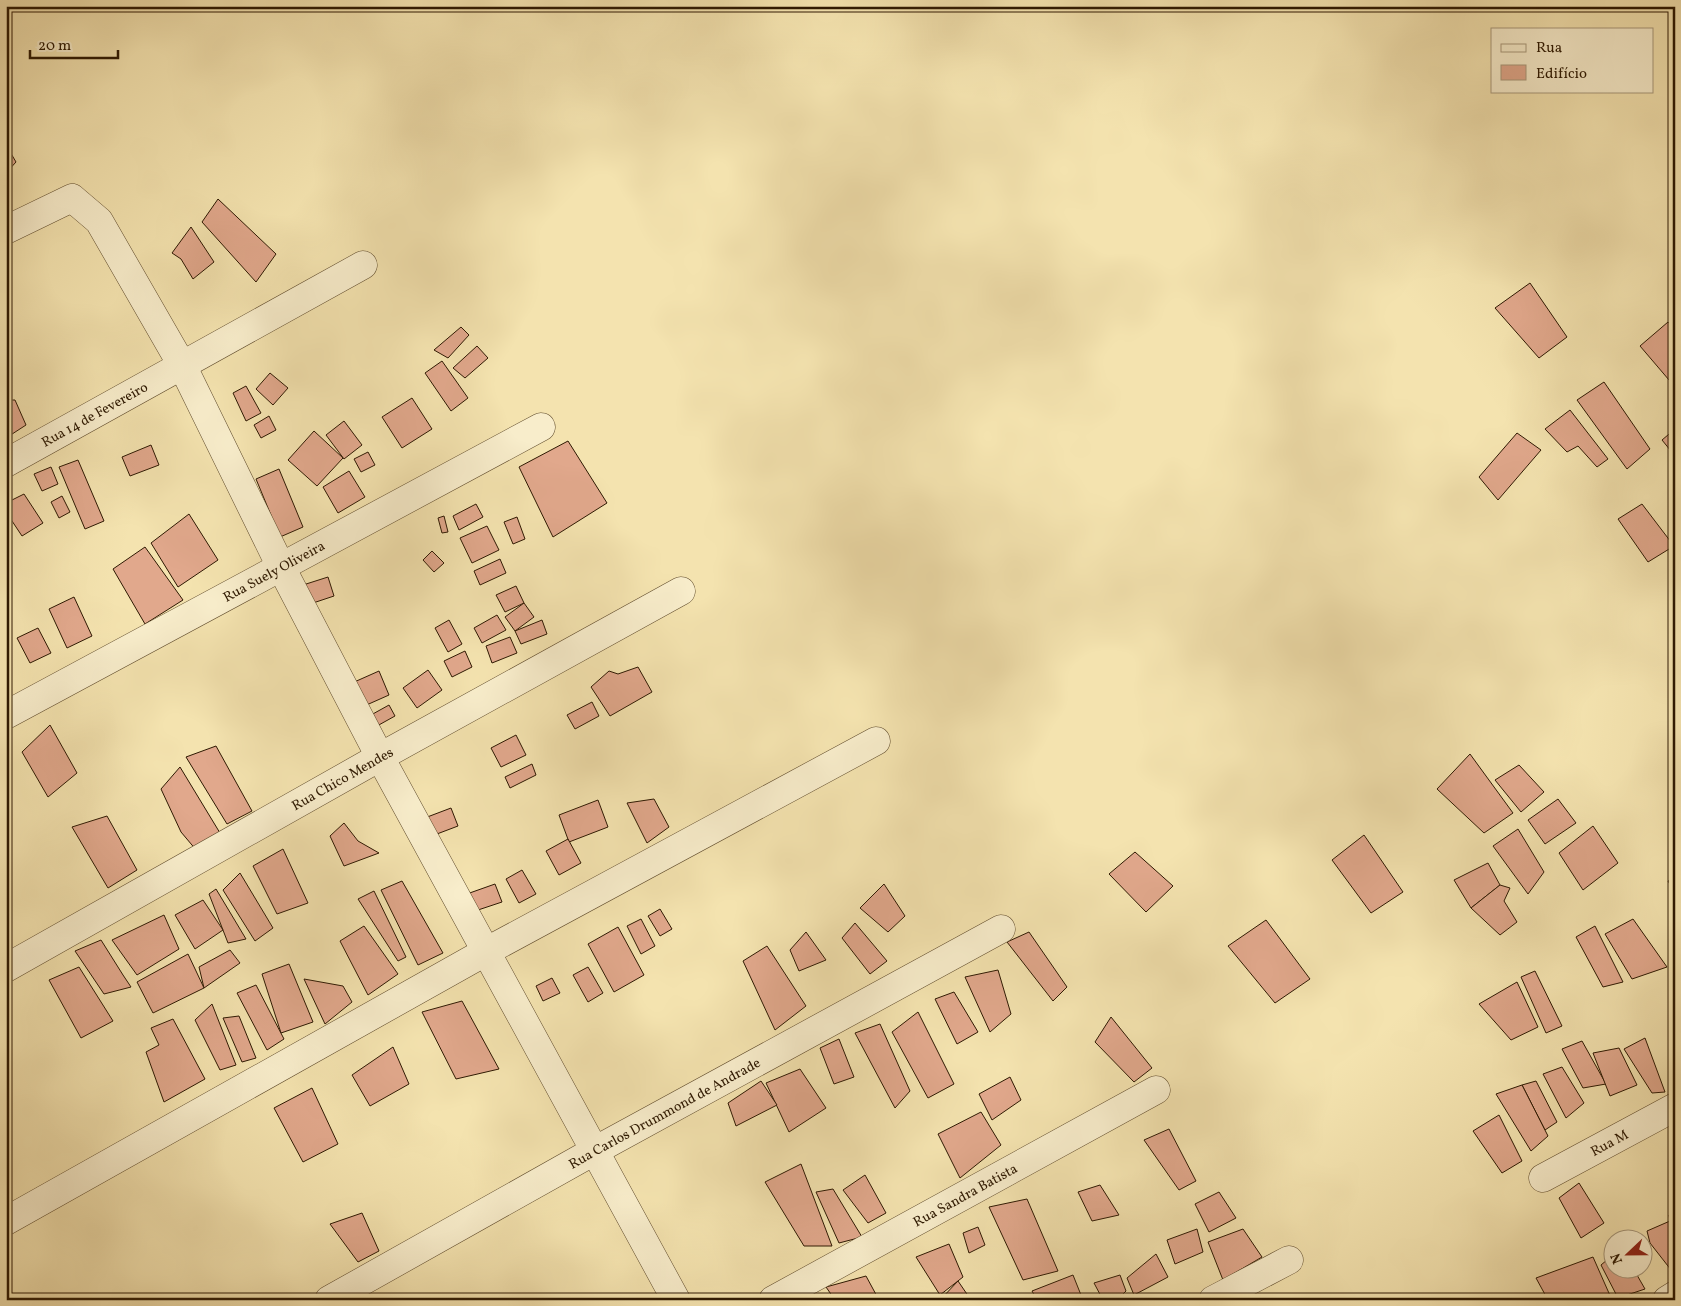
<svg xmlns="http://www.w3.org/2000/svg" width="1681" height="1306" font-family="Vollkorn,serif">
  <style>
    .building { fill: #e1a88c; stroke: #2e1902 }
    .lines { fill: none; stroke-linecap: round; stroke-linejoin: round }
    .street-casing { stroke: #604c2d; stroke-width: 29 }
    .street { stroke: #f8edcb; stroke-width: 28 }
    .labels { text-anchor: middle; stroke-width: 5; stroke-linejoin: round; paint-order: stroke }
    .street-label { font-size: 14px; fill: #2e1902; stroke: #f8edcb }
  </style>
  <rect width="100%" height="100%" fill="#f4e3af"/>
  <filter id="stains"><feTurbulence type="fractalNoise" baseFrequency=".004" numOctaves="4"/><feColorMatrix values="0 0 0 0 .2 0 0 0 0 .09 0 0 0 0 .02 0 0 0 .5 -.17"/></filter>
  <radialGradient id="worn" r=".72"><stop offset=".6" stop-color="#630" stop-opacity="0"/><stop offset="1" stop-color="#630" stop-opacity=".3"/></radialGradient>
  <!-- building -->
  <g class="building">
    <polygon points="6,145 16,162 6,173"/>
    <polygon points="218,199 276,254 256,282 202,222"/>
    <polygon points="191,227 214,262 193,279 181,259 172,253"/>
    <polygon points="1530,283 1567,337 1539,358 1495,308"/>
    <polygon points="1668,322 1675,329 1675,387 1640,346"/>
    <polygon points="461,327 469,335 448,358 434,350"/>
    <polygon points="477,346 488,358 465,378 453,368"/>
    <polygon points="442,361 468,398 451,411 425,373"/>
    <polygon points="270,373 288,388 273,405 256,389"/>
    <polygon points="1604,382 1650,449 1627,469 1577,400"/>
    <polygon points="246,386 261,413 246,421 233,393"/>
    <polygon points="412,398 432,429 402,448 382,417"/>
    <polygon points="6,400 15,400 26,425 6,438"/>
    <polygon points="1570,410 1608,459 1597,467 1578,446 1567,452 1545,429"/>
    <polygon points="269,416 276,430 261,438 254,425"/>
    <polygon points="344,421 362,445 344,459 326,435"/>
    <polygon points="1675,429 1675,456 1662,440"/>
    <polygon points="314,431 343,458 317,486 288,460"/>
    <polygon points="1517,433 1541,450 1498,500 1479,477"/>
    <polygon points="568,441 607,503 553,537 519,467"/>
    <polygon points="151,445 159,465 130,476 122,457"/>
    <polygon points="368,452 375,465 361,472 354,459"/>
    <polygon points="78,460 104,521 85,529 59,467"/>
    <polygon points="51,467 58,484 42,491 34,474"/>
    <polygon points="279,469 303,527 280,537 256,479"/>
    <polygon points="349,471 365,497 338,513 323,487"/>
    <polygon points="24,494 43,523 22,536 6,512 6,503"/>
    <polygon points="62,496 70,512 59,518 51,502"/>
    <polygon points="476,504 483,517 459,530 453,516"/>
    <polygon points="1642,504 1674,546 1648,562 1618,519"/>
    <polygon points="189,514 218,560 178,587 151,543"/>
    <polygon points="444,516 448,532 442,533 438,518"/>
    <polygon points="517,517 525,539 513,544 504,522"/>
    <polygon points="487,526 499,550 472,563 460,538"/>
    <polygon points="145,547 183,600 145,624 113,569"/>
    <polygon points="432,551 444,563 434,572 423,560"/>
    <polygon points="500,559 506,573 480,585 474,571"/>
    <polygon points="328,577 334,596 310,604 303,585"/>
    <polygon points="516,586 524,603 505,612 496,595"/>
    <polygon points="74,597 92,636 67,648 49,609"/>
    <polygon points="524,603 534,617 515,631 505,617"/>
    <polygon points="497,615 506,630 482,643 474,628"/>
    <polygon points="449,620 462,644 448,652 435,628"/>
    <polygon points="542,620 547,634 521,644 515,631"/>
    <polygon points="38,628 51,653 30,663 17,638"/>
    <polygon points="510,637 517,653 492,663 486,646"/>
    <polygon points="465,651 472,667 452,677 444,661"/>
    <polygon points="638,667 652,692 610,716 591,687 609,671 618,674"/>
    <polygon points="428,670 442,690 417,708 403,688"/>
    <polygon points="379,671 389,695 362,707 352,683"/>
    <polygon points="592,702 599,716 575,729 567,715"/>
    <polygon points="389,705 395,716 377,726 371,715"/>
    <polygon points="50,725 77,773 48,797 22,752"/>
    <polygon points="516,735 526,755 501,767 491,748"/>
    <polygon points="216,746 252,811 227,824 186,757"/>
    <polygon points="1470,754 1513,813 1484,833 1437,789"/>
    <polygon points="532,764 536,775 510,788 505,777"/>
    <polygon points="1519,765 1544,792 1521,812 1495,780"/>
    <polygon points="180,767 220,833 197,851 181,832 161,789"/>
    <polygon points="654,799 669,827 647,843 627,803"/>
    <polygon points="1558,799 1576,823 1545,844 1528,820"/>
    <polygon points="598,800 608,827 569,842 559,815"/>
    <polygon points="451,808 458,826 429,837 422,819"/>
    <polygon points="107,816 137,870 108,888 72,827"/>
    <polygon points="344,823 358,841 379,853 344,866 330,836"/>
    <polygon points="1593,826 1618,863 1583,890 1559,853"/>
    <polygon points="1518,829 1544,872 1528,894 1493,846"/>
    <polygon points="1364,835 1403,892 1371,913 1332,860"/>
    <polygon points="568,839 581,863 559,875 546,851"/>
    <polygon points="283,849 308,903 277,914 253,866"/>
    <polygon points="1135,852 1173,886 1146,912 1109,874"/>
    <polygon points="1488,863 1500,885 1471,908 1454,880"/>
    <polygon points="522,870 536,894 519,903 506,879"/>
    <polygon points="240,873 273,928 255,941 223,890"/>
    <polygon points="1675,878 1675,893 1668,881"/>
    <polygon points="402,881 443,953 418,965 381,890"/>
    <polygon points="495,884 502,902 469,913 464,895"/>
    <polygon points="884,884 905,916 888,932 860,908"/>
    <polygon points="1500,885 1510,888 1504,901 1517,922 1500,935 1471,908"/>
    <polygon points="216,889 246,939 228,943 209,894"/>
    <polygon points="374,891 406,957 398,961 358,899"/>
    <polygon points="203,900 223,930 195,949 175,915"/>
    <polygon points="660,909 672,929 660,936 648,916"/>
    <polygon points="164,915 179,949 137,975 112,940"/>
    <polygon points="641,919 655,946 641,954 627,926"/>
    <polygon points="1633,919 1667,967 1632,979 1605,934"/>
    <polygon points="1266,920 1310,979 1275,1003 1228,946"/>
    <polygon points="855,923 887,961 870,974 842,938"/>
    <polygon points="364,926 398,974 368,995 340,941"/>
    <polygon points="1595,926 1623,982 1603,987 1576,937"/>
    <polygon points="618,927 644,975 614,992 588,944"/>
    <polygon points="806,932 826,960 799,971 790,950"/>
    <polygon points="1029,932 1067,987 1053,1001 1007,942"/>
    <polygon points="101,940 123,975 131,987 104,994 75,951"/>
    <polygon points="767,946 806,1006 775,1030 743,961"/>
    <polygon points="230,950 240,963 204,988 199,967"/>
    <polygon points="188,954 204,988 153,1013 137,982"/>
    <polygon points="289,964 313,1022 281,1033 262,974"/>
    <polygon points="79,967 113,1021 81,1038 49,980"/>
    <polygon points="588,967 603,993 588,1002 573,975"/>
    <polygon points="998,970 1011,1014 990,1032 965,977"/>
    <polygon points="1535,971 1562,1026 1546,1033 1521,977"/>
    <polygon points="552,978 560,993 543,1001 536,986"/>
    <polygon points="304,979 343,986 352,1002 325,1024"/>
    <polygon points="1517,982 1538,1027 1511,1040 1479,1004"/>
    <polygon points="256,985 284,1039 267,1050 237,993"/>
    <polygon points="954,992 978,1032 957,1044 935,999"/>
    <polygon points="462,1001 499,1069 456,1079 422,1012"/>
    <polygon points="212,1004 236,1065 220,1070 195,1020"/>
    <polygon points="918,1012 954,1084 928,1098 892,1032"/>
    <polygon points="239,1016 256,1058 242,1062 223,1018"/>
    <polygon points="1111,1017 1152,1068 1134,1082 1095,1042"/>
    <polygon points="173,1019 205,1079 164,1102 146,1052 159,1045 151,1028"/>
    <polygon points="880,1024 910,1091 895,1108 855,1033"/>
    <polygon points="1645,1038 1665,1092 1652,1093 1624,1049"/>
    <polygon points="839,1039 854,1077 834,1084 820,1048"/>
    <polygon points="1582,1041 1606,1084 1583,1088 1562,1049"/>
    <polygon points="1675,1041 1675,1053 1670,1046"/>
    <polygon points="393,1047 409,1084 370,1106 352,1075"/>
    <polygon points="1619,1048 1637,1085 1610,1096 1593,1053"/>
    <polygon points="1562,1067 1584,1103 1566,1118 1543,1074"/>
    <polygon points="800,1069 826,1108 789,1132 766,1083"/>
    <polygon points="1010,1077 1021,1100 992,1120 979,1094"/>
    <polygon points="761,1081 777,1105 736,1126 728,1103"/>
    <polygon points="1536,1081 1557,1122 1545,1130 1522,1085"/>
    <polygon points="1522,1085 1548,1136 1531,1151 1496,1094"/>
    <polygon points="312,1088 338,1144 303,1162 274,1108"/>
    <polygon points="981,1112 1001,1145 960,1178 938,1134"/>
    <polygon points="1499,1115 1522,1161 1502,1173 1473,1131"/>
    <polygon points="1169,1129 1196,1181 1179,1190 1144,1140"/>
    <polygon points="801,1164 832,1246 804,1246 765,1182"/>
    <polygon points="865,1175 886,1213 868,1223 843,1190"/>
    <polygon points="1579,1183 1604,1223 1581,1238 1559,1198"/>
    <polygon points="1100,1185 1119,1215 1092,1221 1078,1192"/>
    <polygon points="833,1189 862,1237 839,1243 816,1192"/>
    <polygon points="1219,1192 1236,1218 1209,1232 1195,1204"/>
    <polygon points="1027,1199 1058,1271 1023,1280 989,1207"/>
    <polygon points="362,1213 379,1251 358,1262 330,1224"/>
    <polygon points="1675,1213 1675,1275 1650,1243 1647,1231 1670,1221 1669,1215"/>
    <polygon points="978,1227 985,1245 969,1253 963,1233"/>
    <polygon points="1197,1229 1203,1252 1175,1264 1167,1240"/>
    <polygon points="1243,1229 1262,1257 1223,1280 1208,1242"/>
    <polygon points="949,1244 963,1277 940,1295 916,1257"/>
    <polygon points="1156,1254 1168,1277 1134,1295 1127,1278"/>
    <polygon points="1614,1254 1614,1268 1633,1268 1645,1289 1618,1298 1601,1265"/>
    <polygon points="1593,1257 1612,1300 1548,1300 1536,1278"/>
    <polygon points="1073,1275 1083,1300 1037,1300 1032,1291"/>
    <polygon points="1120,1275 1126,1291 1117,1300 1103,1300 1094,1283"/>
    <polygon points="866,1276 879,1300 835,1300 826,1287"/>
    <polygon points="958,1281 971,1300 940,1300"/>
  </g>
  <g class="lines">
    <defs>
      <g id="street">
        <polyline points="6,230 72,198 99,221 183,367 281,567 380,757 676,1300"/>
        <path id="s1" d="M 6,463 L 363,265"/>
        <path id="s2" d="M 6,715 L 541,427"/>
        <path id="s3" d="M 6,968 L 380,757 L 681,591"/>
        <path id="s4" d="M 1543,1178 L 1675,1107"/>
        <polyline points="6,1221 487,951 876,741"/>
        <path id="s5" d="M 329,1300 L 596,1150 L 1001,929"/>
        <path id="s6" d="M 773,1300 L 1156,1090"/>
        <polyline points="1213,1300 1289,1260"/>
        <polyline points="1667,1300 1675,1295"/>
      </g>
    </defs>
    <!-- street casing -->
    <use href="#street" class="street-casing"/>
    <!-- street -->
    <use href="#street" class="street"/>
  </g>
  <g class="labels">
    <!-- street labels -->
    <g class="street-label">
      <text dy="5" stroke="none"><textPath href="#s1" startOffset="101">Rua 14 de Fevereiro</textPath></text>
      <text dy="5" stroke="none"><textPath href="#s2" startOffset="304">Rua Suely Oliveira</textPath></text>
      <text dy="5" stroke="none"><textPath href="#s3" startOffset="386">Rua Chico Mendes</textPath></text>
      <text dy="5" stroke="none"><textPath href="#s5" startOffset="384">Rua Carlos Drummond de Andrade</textPath></text>
      <text dy="5" stroke="none"><textPath href="#s4" startOffset="75">Rua M</textPath></text>
      <text dy="5" stroke="none"><textPath href="#s6" startOffset="219">Rua Sandra Batista</textPath></text>
    </g>
  </g>
  <!-- margin -->
  <rect width="1681" height="1306" fill="none" stroke="#f4e3af" stroke-width="25"/>
  <rect x="8" y="8" width="1666" height="1291" fill="none" stroke="#2e1902" stroke-width="2.5"/>
  <rect x="12" y="12" width="1656" height="1281" fill="none" stroke="#2e1902"/>
  <!-- legend -->
  <rect x="1491" y="28" width="162" height="65" fill="#f8edcb" stroke="#a7987b"/>
  <rect x="1501" y="44" width="25" height="8" fill="#f8edcb" stroke="#a7987b"/>
  <text x="1536" y="52" font-size="15" fill="#2e1902">Rua</text>
  <rect x="1501" y="65" width="25" height="15" fill="#e1a88c" stroke="#a7987b"/>
  <text x="1536" y="78" font-size="15" fill="#2e1902">Edifício</text>
  <!-- north arrow -->
  <g transform="translate(1628 1254) rotate(248)"><circle r="24" fill="#f8edcb" stroke="#a7987b"/>
  <path d="M0-4L9 19L0 12L-9 19Z" fill="#8f2418"/>
  <text y="-8" font-size="14" font-weight="bold" text-anchor="middle" fill="#2e1902">N</text>
  </g>
  <!-- scale -->
  <path d="M30 50v8h88v-8" fill="none" stroke="#2e1902" stroke-width="2.5"/>
  <text x="38" y="50" font-size="15" fill="#2e1902" stroke="#f8edcb" stroke-width="4" paint-order="stroke">20 m</text>
  <rect width="100%" height="100%" filter="url(#stains)"/>
  <rect width="100%" height="100%" fill="url(#worn)"/>
</svg>
